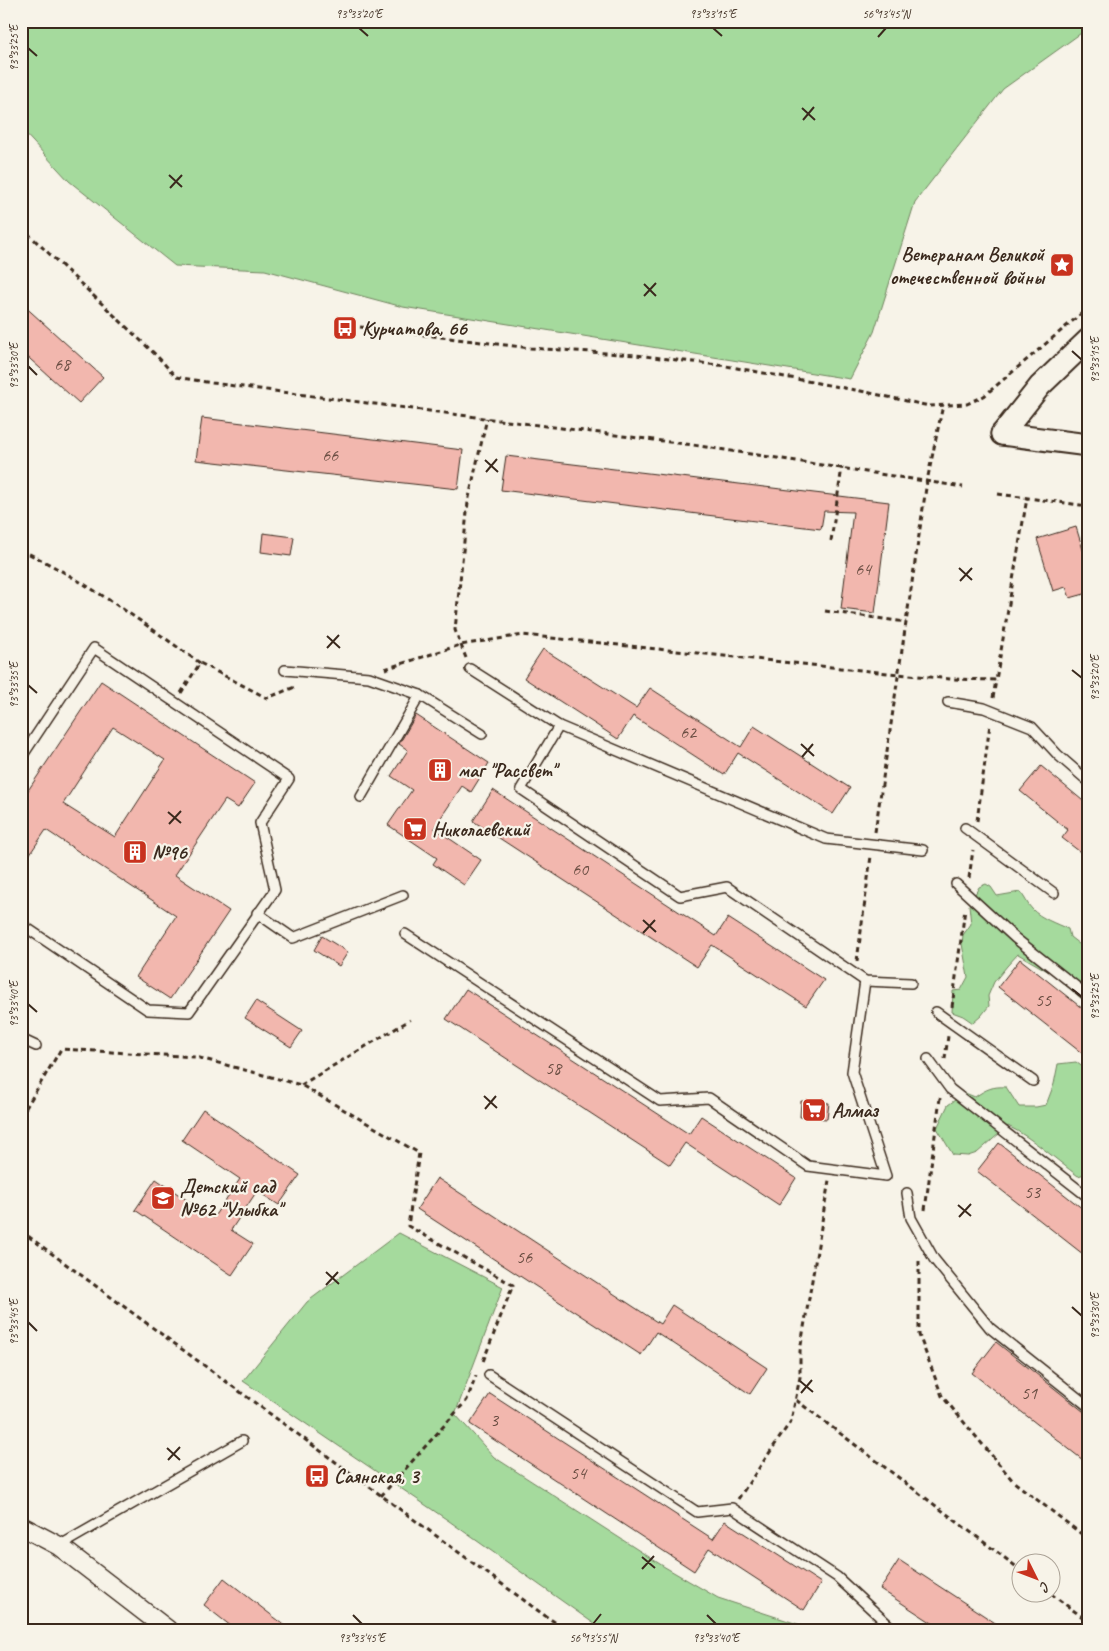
<svg xmlns="http://www.w3.org/2000/svg" width="1109" height="1651" font-family="Caveat,sans-serif">
  <style>
    .green { fill: #a5da9d; stroke: #70825e }
    .building { fill: #f2b7ae; stroke: #3b2a1e; fill-rule: evenodd }
    .lines { fill: none; stroke-linecap: round; stroke-linejoin: round }
    .service-casing { stroke: #3b2a1e; stroke-width: 12 }
    .minor-casing { stroke: #3b2a1e; stroke-width: 21 }
    .tertiary-casing { stroke: #3b2a1e; stroke-width: 25 }
    .path { stroke: #3b2a1e; stroke-width: 3; stroke-dasharray: 5 4; stroke-linecap: butt }
    .service { stroke: #f7f3e8; stroke-width: 9 }
    .minor { stroke: #f7f3e8; stroke-width: 18 }
    .tertiary { stroke: #f7f3e8; stroke-width: 21 }
    .ticks { fill: none; stroke: #3b2a1e; stroke-width: 2 }
    .labels { text-anchor: middle; stroke-width: 4.5; stroke-linejoin: round; paint-order: stroke }
    .number-label { font-size: 18px; fill: #694d42 }
    .poi-label { font-size: 20px; font-weight: bold; fill: #3b2a1e; stroke: #f7f3e8; text-anchor: start }
    .neatline { fill: none; stroke: #3b2a1e; stroke-width: 2 }
    .ticks-label { font-size: 12px; text-anchor: middle; fill: #3b2a1e }
  </style>
  <rect width="100%" height="100%" fill="#f7f3e8"/>
  <filter id="ink" filterUnits="userSpaceOnUse"><feTurbulence type="fractalNoise" baseFrequency=".02" numOctaves="2"/><feDisplacementMap in="SourceGraphic" scale="10" xChannelSelector="R" yChannelSelector="G"/><feConvolveMatrix kernelMatrix="1 2 1 2 8 2 1 2 1" color-interpolation-filters="sRGB"/></filter>
  <g filter="url(#ink)">
    <!-- green -->
    <g class="green">
      <polygon points="21,21 1088,21 1088,31 1084,31 1003,89 915,202 874,332 850,379 403,307 265,270 175,266 69,181 21,129"/>
      <path d="M 986,884 L 991,887 L 997,896 L 1020,892 C 1025,897 1027,904 1032,909 C 1040,918 1057,924 1068,929 L 1070,937 L 1088,951 L 1088,1004 L 1051,973 L 1018,954 L 1007,966 L 994,982 L 988,996 L 989,1006 L 981,1016 L 973,1023 L 963,1016 L 952,1012 L 953,991 L 961,990 L 968,977 L 962,944 L 963,935 L 971,924 L 969,905 L 979,887 Z"/>
      <path d="M 1076,1062 L 1088,1071 L 1088,1173 L 1078,1176 C 1055,1159 1034,1139 1008,1126 L 977,1153 L 968,1156 L 953,1155 L 937,1128 L 948,1105 L 965,1093 L 975,1097 C 986,1089 993,1086 1006,1087 L 1019,1107 L 1036,1107 L 1046,1105 L 1054,1084 L 1058,1064 Z"/>
      <polygon points="399,1233 503,1287 455,1414 494,1457 663,1566 718,1598 816,1630 603,1630 449,1521 243,1381 307,1302"/>
    </g>
    <!-- building -->
    <g class="building">
      <polygon points="21,303 103,377 79,403 21,351"/>
      <polygon points="202,418 463,450 458,489 196,460"/>
      <polygon points="506,456 889,502 875,613 841,609 853,512 824,511 821,529 501,490"/>
      <polygon points="1076,527 1088,566 1088,593 1070,598 1066,587 1053,591 1037,539"/>
      <polygon points="263,533 294,537 291,556 261,552"/>
      <polygon points="543,649 636,708 650,688 741,747 754,726 850,788 833,814 738,753 724,775 633,716 618,739 524,678"/>
      <path d="M 101,681 L 255,783 L 238,808 L 225,800 L 175,875 L 229,911 L 170,999 L 136,977 L 176,916 L 46,830 L 21,867 L 21,801 ZM 113,727 L 165,760 L 115,837 L 63,804 Z"/>
      <polygon points="416,715 489,763 471,792 462,786 434,828 481,860 464,885 433,864 437,858 388,825 412,790 391,776 408,750 399,744"/>
      <polygon points="1041,766 1088,805 1088,858 1062,838 1068,830 1020,791"/>
      <polygon points="493,790 716,936 728,918 824,980 806,1006 712,945 697,967 473,821"/>
      <polygon points="322,936 348,952 339,966 314,950"/>
      <polygon points="1020,959 1088,1013 1088,1058 998,987"/>
      <polygon points="466,989 689,1134 701,1116 796,1178 779,1205 685,1143 670,1165 446,1019"/>
      <polygon points="256,1001 302,1031 291,1047 245,1018"/>
      <polygon points="801,1101 829,1103 827,1119 800,1117"/>
      <polygon points="203,1109 300,1175 279,1205 257,1191 231,1230 253,1244 232,1275 135,1210 156,1179 213,1218 240,1179 182,1140"/>
      <polygon points="999,1143 1088,1213 1088,1258 977,1171"/>
      <polygon points="437,1178 660,1324 672,1305 767,1368 750,1394 656,1332 641,1355 417,1209"/>
      <polygon points="996,1342 1088,1415 1088,1464 972,1373"/>
      <polygon points="490,1394 713,1539 725,1521 821,1583 804,1610 709,1548 694,1571 470,1424"/>
      <polygon points="899,1560 1006,1630 943,1630 880,1589"/>
      <polygon points="224,1578 266,1611 291,1630 236,1630 204,1605"/>
    </g>
    <g class="lines">
      <defs>
        <g id="service">
          <polyline points="470,669 559,726"/>
          <polyline points="285,670 369,677 420,695 482,734"/>
          <polyline points="948,702 984,708 1032,727 1058,755 1088,781"/>
          <polyline points="21,758 94,648 289,779 260,823 275,890 189,1012 148,1010 21,924"/>
          <polyline points="361,797 420,695"/>
          <polyline points="965,828 1054,893"/>
          <polyline points="956,884 1015,938 1088,996"/>
          <polyline points="257,913 293,938 403,895"/>
          <polyline points="405,934 660,1101 709,1098 808,1166 886,1176 852,1072 865,981"/>
          <polyline points="911,983 865,981 727,887 680,896 521,789 559,726 826,839 923,850"/>
          <polyline points="936,1012 1033,1081"/>
          <polyline points="21,1039 36,1046"/>
          <polyline points="928,1059 950,1089 1088,1197"/>
          <polyline points="907,1193 911,1218 934,1259 990,1328 1088,1406"/>
          <polyline points="489,1375 697,1512 732,1508 837,1577 894,1630"/>
          <polyline points="59,1546 242,1441"/>
        </g>
        <polyline id="minor" points="21,1526 59,1546 168,1630"/>
        <g id="tertiary">
          <polyline points="1002,434 1040,386 1088,340"/>
          <polyline points="1002,434 1088,445"/>
        </g>
      </defs>
      <!-- service casing -->
      <use href="#service" class="service-casing"/>
      <!-- minor casing -->
      <use href="#minor" class="minor-casing"/>
      <!-- tertiary casing -->
      <use href="#tertiary" class="tertiary-casing"/>
      <!-- path -->
      <g class="path">
        <polyline points="21,227 157,356 176,377 212,383 693,445 963,487"/>
        <polyline points="360,327 530,348 636,355 726,366 866,392 929,406 967,404 984,396 1088,308"/>
        <polyline points="998,494 1088,506"/>
        <polyline points="831,541 842,467"/>
        <path d="M 21,550 C 85,580 142,622 200,663"/>
        <polyline points="825,611 906,622"/>
        <polyline points="466,658 455,630 468,502 487,418"/>
        <polyline points="385,669 460,645 523,635 898,674 951,679 996,680 1027,498"/>
        <polyline points="181,693 200,663 267,698 295,687"/>
        <polyline points="993,698 996,680"/>
        <polyline points="977,821 990,724"/>
        <polyline points="875,832 927,481 943,405"/>
        <polyline points="969,878 973,850"/>
        <polyline points="857,961 871,856"/>
        <polyline points="952,1007 965,909"/>
        <polyline points="945,1059 948,1036"/>
        <polyline points="301,1085 410,1020"/>
        <polyline points="21,1116 61,1049 196,1057 301,1085 419,1153 408,1226 513,1285 482,1364"/>
        <polyline points="925,1210 940,1098"/>
        <polyline points="21,1231 544,1615 567,1630"/>
        <polyline points="919,1261 919,1335 942,1396 1014,1482 1088,1539"/>
        <polyline points="796,1400 1022,1571"/>
        <polyline points="381,1496 467,1400 476,1376"/>
        <polyline points="738,1499 791,1421 800,1377 800,1351 829,1180"/>
        <polyline points="1051,1594 1088,1621"/>
      </g>
      <!-- service -->
      <use href="#service" class="service"/>
      <!-- minor -->
      <use href="#minor" class="minor"/>
      <!-- tertiary -->
      <use href="#tertiary" class="tertiary"/>
    </g>
  </g>
  <!-- ticks -->
  <path class="ticks" d="M 359,28 L 368,36M 713,28 L 722,36M 878,37 L 886,28M 28,48 L 37,56M 802,108 L 815,120M 803,120 L 814,107M 169,175 L 182,187M 170,188 L 182,175M 644,284 L 656,296M 644,296 L 656,283M 1072,351 L 1082,360M 28,366 L 37,375M 485,460 L 498,472M 486,472 L 497,459M 959,568 L 972,580M 960,581 L 972,568M 327,636 L 340,648M 327,648 L 339,635M 1072,670 L 1082,678M 28,685 L 37,693M 801,744 L 814,756M 802,757 L 813,744M 168,812 L 181,823M 169,824 L 181,811M 643,920 L 656,932M 643,933 L 655,920M 1072,989 L 1082,997M 28,1004 L 37,1012M 484,1096 L 497,1108M 485,1109 L 496,1096M 958,1205 L 971,1216M 959,1217 L 971,1204M 326,1272 L 339,1284M 326,1285 L 338,1272M 1072,1307 L 1082,1316M 28,1322 L 37,1331M 800,1381 L 813,1392M 801,1393 L 812,1380M 167,1448 L 180,1460M 168,1460 L 180,1447M 642,1557 L 655,1568M 642,1569 L 654,1556M 353,1615 L 362,1624M 707,1615 L 716,1624M 593,1624 L 601,1614"/>
  <!-- icons -->
  <defs>
    <symbol id="sight-square" viewBox="-11 -11 22 22"><rect x="-9" y="-9" width="18" height="18" rx="4" fill="#c8321e" stroke="#f7f3e8"/><path d="M0-6L1.8-2.2L6-1.7L2.9 1.2L3.7 5.4L0 3.3L-3.7 5.4L-2.9 1.2L-6-1.7L-1.8-2.2Z" fill="#fff"/></symbol>
    <symbol id="bus-square" viewBox="-11 -11 22 22"><rect x="-9" y="-9" width="18" height="18" rx="4" fill="#c8321e" stroke="#f7f3e8"/><path d="M-5-6H5V4H4V6H2V4H-2V6H-4V4H-5ZM-3.5-4V0h7V-4ZM-3.5 1.2v1.5H-2V1.2ZM2 1.2v1.5H3.5V1.2Z" fill="#fff"/></symbol>
    <symbol id="building-square" viewBox="-11 -11 22 22"><rect x="-9" y="-9" width="18" height="18" rx="4" fill="#c8321e" stroke="#f7f3e8"/><path d="M-4-6H4V6H1V3H-1V6H-4ZM-2.5-4.3h1.7v1.8h-1.7ZM.8-4.3h1.7v1.8H.8ZM-2.5-1h1.7V.8h-1.7ZM.8-1h1.7V.8H.8Z" fill="#fff"/></symbol>
    <symbol id="supermarket-square" viewBox="-11 -11 22 22"><rect x="-9" y="-9" width="18" height="18" rx="4" fill="#c8321e" stroke="#f7f3e8"/><path d="M-6-5.5h2.5l.6 2H6L4.5 2H-2.5L-4.4-4H-6ZM-1.5 3.2a1.3 1.3 0 1 0 .1 0ZM3 3.2a1.3 1.3 0 1 0 .1 0Z" fill="#fff"/></symbol>
    <symbol id="school-square" viewBox="-11 -11 22 22"><rect x="-9" y="-9" width="18" height="18" rx="4" fill="#c8321e" stroke="#f7f3e8"/><path d="M0-5L7-2L0 1L-7-2ZM-4 1L0 2.5L4 1V4Q0 6-4 4Z" fill="#fff"/></symbol>
  </defs>
  <g fill-rule="evenodd">
    <use href="#sight-square" x="1048" y="251" width="28" height="28"/>
    <use href="#bus-square" x="331" y="314" width="28" height="28"/>
    <use href="#building-square" x="426" y="756" width="28" height="28"/>
    <use href="#supermarket-square" x="401" y="815" width="28" height="28"/>
    <use href="#building-square" x="121" y="838" width="28" height="28"/>
    <use href="#supermarket-square" x="800" y="1096" width="28" height="28"/>
    <use href="#school-square" x="149" y="1184" width="28" height="28"/>
    <use href="#bus-square" x="303" y="1462" width="28" height="28"/>
  </g>
  <g class="labels">
    <!-- number labels -->
    <g class="number-label">
      <text x="62" y="370">68</text>
      <text x="330" y="461">66</text>
      <text x="863" y="575">64</text>
      <text x="688" y="738">62</text>
      <text x="580" y="875">60</text>
      <text x="1043" y="1006">55</text>
      <text x="553" y="1074">58</text>
      <text x="1032" y="1198">53</text>
      <text x="524" y="1263">56</text>
      <text x="1029" y="1399">51</text>
      <text x="494" y="1426">3</text>
      <text x="578" y="1479">54</text>
    </g>
    <!-- poi labels -->
    <g class="poi-label">
      <text x="1044" y="261" text-anchor="end">Ветеранам Великой<tspan x="1044" dy="23">отечественной войны</tspan></text>
      <text x="362" y="335">Курчатова, 66</text>
      <text x="458" y="777">маг "Рассвет"</text>
      <text x="432" y="836">Николаевский</text>
      <text x="152" y="859">№96</text>
      <text x="832" y="1117">Алмаз</text>
      <text x="180" y="1193">Детский сад<tspan x="180" dy="23">№62 "Улыбка"</tspan></text>
      <text x="334" y="1483">Саянская, 3</text>
    </g>
  </g>
  <!-- margin -->
  <rect width="1109" height="1651" fill="none" stroke="#f7f3e8" stroke-width="55"/>
  <!-- north arrow -->
  <g transform="translate(1036 1578) rotate(132)"><circle r="24" fill="#f7f3e8" stroke="#aca397"/>
  <path d="M0-4L9 19L0 12L-9 19Z" fill="#c8321e"/>
  <text y="-8" font-size="14" font-weight="bold" text-anchor="middle" fill="#3b2a1e">С</text>
  </g>
  <rect x="28" y="28" width="1054" height="1596" class="neatline"/>
  <g class="ticks-label">
    <text x="359" y="18">93°33'20"E</text>
    <text x="713" y="18">93°33'15"E</text>
    <text x="886" y="18">56°13'45"N</text>
    <text transform="translate(14 48) rotate(-90)" y="4">93°33'25"E</text>
    <text transform="translate(1095 360) rotate(-90)" y="4">93°33'15"E</text>
    <text transform="translate(14 366) rotate(-90)" y="4">93°33'30"E</text>
    <text transform="translate(1095 678) rotate(-90)" y="4">93°33'20"E</text>
    <text transform="translate(14 685) rotate(-90)" y="4">93°33'35"E</text>
    <text transform="translate(1095 997) rotate(-90)" y="4">93°33'25"E</text>
    <text transform="translate(14 1004) rotate(-90)" y="4">93°33'40"E</text>
    <text transform="translate(1095 1316) rotate(-90)" y="4">93°33'30"E</text>
    <text transform="translate(14 1322) rotate(-90)" y="4">93°33'45"E</text>
    <text x="362" y="1642">93°33'45"E</text>
    <text x="593" y="1642">56°13'55"N</text>
    <text x="716" y="1642">93°33'40"E</text>
  </g>
</svg>
